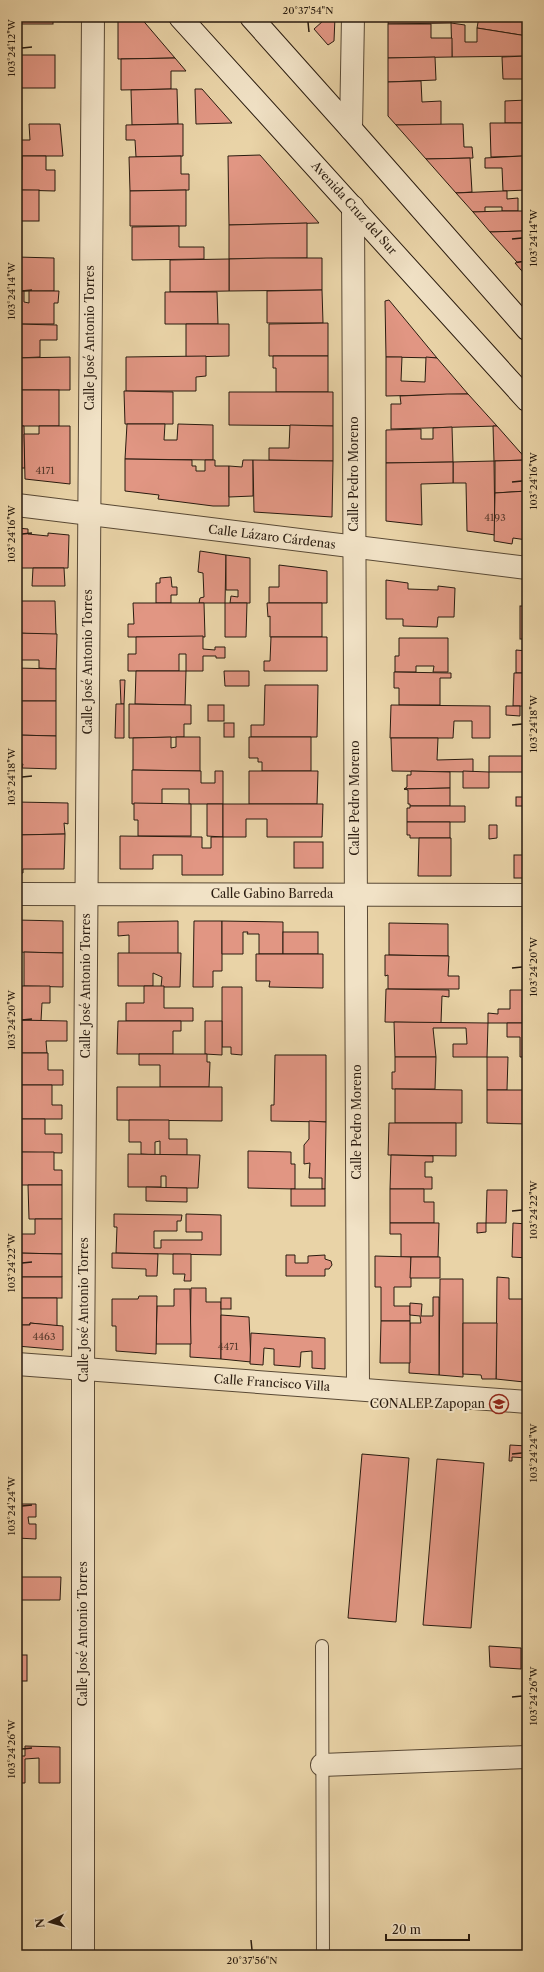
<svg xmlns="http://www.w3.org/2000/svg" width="544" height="1972" font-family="'Libre Caslon Text',serif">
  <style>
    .building { fill: #e19683; stroke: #291b0f }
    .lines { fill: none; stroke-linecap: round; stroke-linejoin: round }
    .service-casing { stroke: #594935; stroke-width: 14 }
    .minor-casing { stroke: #594935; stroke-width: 24 }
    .secondary-casing { stroke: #291b0f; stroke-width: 24 }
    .service { stroke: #f1e2c6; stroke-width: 12 }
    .minor { stroke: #f1e2c6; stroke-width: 22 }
    .secondary { stroke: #f1e2c6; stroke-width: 22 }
    .ticks { fill: none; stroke: #291b0f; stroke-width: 1.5 }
    .labels { text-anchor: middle; stroke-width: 4; stroke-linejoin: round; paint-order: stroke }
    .number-label { font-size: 10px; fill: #573a2c }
    .street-label { font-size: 12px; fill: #291b0f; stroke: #f1e2c6 }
    .poi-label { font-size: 12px; fill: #291b0f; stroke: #f1e2c6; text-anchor: end }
    .neatline { fill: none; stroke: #291b0f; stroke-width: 1.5 }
    .ticks-label { font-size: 10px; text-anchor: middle; fill: #291b0f }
  </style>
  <rect width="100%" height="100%" fill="#e9d3a7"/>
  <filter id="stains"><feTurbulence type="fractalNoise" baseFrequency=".005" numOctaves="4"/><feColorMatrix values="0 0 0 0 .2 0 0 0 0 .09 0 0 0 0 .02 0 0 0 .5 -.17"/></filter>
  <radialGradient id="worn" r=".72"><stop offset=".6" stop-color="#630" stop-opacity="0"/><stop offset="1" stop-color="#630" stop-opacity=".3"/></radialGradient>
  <!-- building -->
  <g class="building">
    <rect x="17" y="17" width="36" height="7"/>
    <polygon points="118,17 140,17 175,58 118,59"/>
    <polygon points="320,17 335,17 334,41 328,45 314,29 323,21"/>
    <polygon points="389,17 452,17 451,23 388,24"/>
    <polygon points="479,17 527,17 527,36 477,28"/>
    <polygon points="451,23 465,25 465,42 477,42 477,28 527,36 527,56 452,57"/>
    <polygon points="388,24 431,24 431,38 452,38 452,57 388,58"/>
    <rect x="17" y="55" width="38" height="33"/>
    <polygon points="527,56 527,79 503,79 502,57"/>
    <polygon points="435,57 436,80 388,82 388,58"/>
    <polygon points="175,58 186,71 171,71 171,89 121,90 121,59"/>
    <polygon points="421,81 422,102 441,101 441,125 396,125 388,116 388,82"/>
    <polygon points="171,89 177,89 178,124 132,125 131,90"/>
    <polygon points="195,89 202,89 232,123 196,124"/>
    <polygon points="527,100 527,123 505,123 505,101"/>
    <polygon points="490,123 527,123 527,156 491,157"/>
    <polygon points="29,124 60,124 63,156 17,156 17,140 30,140"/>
    <polygon points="178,124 183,124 183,156 136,157 135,140 126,140 126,125"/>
    <polygon points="450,124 463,124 464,147 472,147 473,158 426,159 396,125"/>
    <polygon points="260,155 319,223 229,225 228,156"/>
    <polygon points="22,156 46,156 46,170 55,170 55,191 17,190 17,170 22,170"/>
    <polygon points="181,156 181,174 189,174 189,190 130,191 129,157"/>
    <polygon points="522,156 527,156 527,190 503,191 502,168 485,168 485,158"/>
    <polygon points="470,158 472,192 456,193 426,159"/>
    <rect x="17" y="190" width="22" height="31"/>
    <polygon points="186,190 186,226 130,226 130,191"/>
    <polygon points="503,191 507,191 507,199 518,198 518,211 502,211 502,207 485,207 485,212 473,212 456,193"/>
    <polygon points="502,211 527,211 527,231 490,232 473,212"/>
    <polygon points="307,223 307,258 229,259 229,225"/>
    <polygon points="179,226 179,247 204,247 204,259 132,260 132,227"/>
    <polygon points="520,231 527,231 527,261 517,262 490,232"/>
    <polygon points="17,257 54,258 54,291 17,291"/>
    <polygon points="267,258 322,258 322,290 229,291 229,259"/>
    <polygon points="229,259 229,291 170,292 170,260"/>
    <polygon points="527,261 527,277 515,263"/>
    <polygon points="322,290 323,323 267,323 267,291"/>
    <polygon points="17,291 24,291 24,302 29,303 29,291 59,291 58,303 54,303 54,324 17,324"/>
    <polygon points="165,292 217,292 218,324 165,324"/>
    <polygon points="389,300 437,358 386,357 385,301"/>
    <polygon points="328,323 328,356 269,356 269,324"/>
    <polygon points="17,324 57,325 57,340 40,340 40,357 17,358"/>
    <polygon points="186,324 229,324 229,356 186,357"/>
    <polygon points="206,356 206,376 196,377 196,391 126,391 126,357"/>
    <polygon points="273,356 328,356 328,392 276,392 276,368 273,368"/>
    <polygon points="70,357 70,390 17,390 17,358"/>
    <polygon points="386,357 402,357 401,381 425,382 426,357 437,358 468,394 386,396"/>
    <rect x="17" y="390" width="42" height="36"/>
    <polygon points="124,391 173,392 173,424 125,424"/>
    <polygon points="229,392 333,392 333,426 229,425"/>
    <polygon points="447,394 468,394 497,426 391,429 391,404 401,404 400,396"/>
    <polygon points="127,424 165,424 164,440 177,440 178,424 213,425 213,460 125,459"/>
    <polygon points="290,425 333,426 333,461 269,460 269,448 289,448"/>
    <polygon points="17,426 24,426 25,468 17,468"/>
    <polygon points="39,426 70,426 70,484 25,479 24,434 39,434"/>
    <polygon points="493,426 497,426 527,460 494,461"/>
    <polygon points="452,427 453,462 386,463 386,430 421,429 421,439 433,439 433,428"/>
    <polygon points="125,459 192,460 192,466 196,466 196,471 205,471 205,460 215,460 215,466 229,466 229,506 213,506 158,499 159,495 125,491"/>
    <polygon points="243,460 253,460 253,496 229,497 229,466 242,467"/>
    <polygon points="253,460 333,461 332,517 254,512"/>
    <polygon points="527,460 527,491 495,493 495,461"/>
    <polygon points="494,461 495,535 467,531 466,483 453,483 453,462"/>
    <polygon points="453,462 453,483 421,484 422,525 386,521 386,463"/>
    <polygon points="527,491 527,540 513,538 512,544 494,541 495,493"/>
    <polygon points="17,528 28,529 28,534 48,536 48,533 69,535 68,568 17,568"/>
    <polygon points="200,551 226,555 225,603 199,603 200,598 204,597 203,573 198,572"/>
    <polygon points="226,555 250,558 250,603 230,603 231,596 238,597 238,590 226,590"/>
    <polygon points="279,565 327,571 327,603 269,603 269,587 279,587"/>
    <polygon points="33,568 64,568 65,586 32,586"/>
    <polygon points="171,577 172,587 177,587 177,595 171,595 171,603 156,603 156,583 160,583 160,578"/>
    <polygon points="386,580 408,583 408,589 438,590 438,586 455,588 454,617 438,617 437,627 403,626 403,619 386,619"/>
    <polygon points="17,601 55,601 56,635 17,633"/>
    <polygon points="133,603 204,603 205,637 128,637 128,624 134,624"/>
    <polygon points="225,603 247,603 246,637 225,637"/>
    <polygon points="267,603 322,603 322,637 270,637 270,616 268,617"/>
    <rect x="520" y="606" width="7" height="33"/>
    <polygon points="17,633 57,634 56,669 39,668 39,660 17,660"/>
    <polygon points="203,636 203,649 215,650 215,647 225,647 225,658 216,658 216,656 203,656 203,671 186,671 186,654 179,654 179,671 128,671 128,654 136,654 136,637"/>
    <polygon points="271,637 327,637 327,671 264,671 264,661 270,661"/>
    <polygon points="399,638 448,638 448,672 433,672 434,666 416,666 416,672 395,672 395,656 399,656"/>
    <polygon points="516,650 527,651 527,673 516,673"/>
    <polygon points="17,668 56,669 56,701 17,701"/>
    <polygon points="136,671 186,671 185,705 135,704"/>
    <polygon points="224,671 249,671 249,686 225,686"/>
    <polygon points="394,672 451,673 451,678 440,678 440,705 399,705 399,688 394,688"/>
    <polygon points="514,673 527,673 527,706 513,706"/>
    <polygon points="120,680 125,680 124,704 121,704"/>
    <polygon points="265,685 318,685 317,737 251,737 251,725 264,725"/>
    <polygon points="17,701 56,701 56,736 17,735"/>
    <polygon points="116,704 124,704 124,738 115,738"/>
    <polygon points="129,704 191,705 191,724 184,724 184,737 129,738"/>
    <rect x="208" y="705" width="16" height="16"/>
    <polygon points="391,705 490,706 490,738 472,738 472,721 454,721 453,738 390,738"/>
    <polygon points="506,706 520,706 520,716 506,715"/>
    <polygon points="524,706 527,706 527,739 524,738"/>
    <rect x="224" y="723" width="10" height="14"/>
    <polygon points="17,735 56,736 56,769 22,768 23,764 18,764"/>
    <polygon points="171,737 171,748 176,747 176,737 200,737 200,771 133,770 133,738"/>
    <polygon points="249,737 311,737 311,771 262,771 262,762 258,762 258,758 249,758"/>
    <polygon points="391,738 438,738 437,760 473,759 473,772 392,771"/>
    <polygon points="527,739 527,772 489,772 489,756 527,756"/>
    <polygon points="132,770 201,771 201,783 215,783 215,771 223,771 223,804 189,804 189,789 162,789 162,804 132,804"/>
    <polygon points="249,771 318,771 317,804 249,804"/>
    <polygon points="411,771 450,772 450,788 404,789 407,787 407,775 411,775"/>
    <polygon points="463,771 489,772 489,788 463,788"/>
    <polygon points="450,788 450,806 410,806 410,804 408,804 408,790 404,789"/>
    <rect x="516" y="797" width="11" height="9"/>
    <polygon points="17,802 68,803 68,824 64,823 65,834 17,835"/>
    <polygon points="134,803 191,804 191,836 138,836 138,820 134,820"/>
    <polygon points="207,804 223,804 223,837 207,836"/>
    <polygon points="223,804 323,804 322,837 267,837 267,819 246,819 246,837 223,837"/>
    <polygon points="410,806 465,806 465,822 407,822 407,808 410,808"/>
    <polygon points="524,806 527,806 527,839 525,839"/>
    <polygon points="407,822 450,822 450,838 410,838 410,835 407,835"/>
    <polygon points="489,825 497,825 497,838 489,839"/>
    <polygon points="65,834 64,869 23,869 23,873 17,873 17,835"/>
    <polygon points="120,836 202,837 202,848 211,848 211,837 223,837 223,875 182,875 182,855 153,855 153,869 120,869"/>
    <polygon points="419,838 451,838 451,876 418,876"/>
    <rect x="294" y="842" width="29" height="26"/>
    <rect x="514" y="855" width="13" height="23"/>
    <polygon points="17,920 63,921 63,953 17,952"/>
    <polygon points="178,921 178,954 129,954 129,935 118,936 118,922"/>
    <polygon points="194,921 222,921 222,971 213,971 213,987 193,987"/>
    <polygon points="222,921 283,922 283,954 259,954 259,934 247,934 248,932 243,932 243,954 222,954"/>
    <polygon points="389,923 448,924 448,956 389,955"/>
    <rect x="283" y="932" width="35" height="22"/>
    <polygon points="24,952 63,953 63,987 24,986"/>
    <polygon points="118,953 181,953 180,987 161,987 162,977 153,973 153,986 118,986"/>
    <polygon points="256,954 323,954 323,988 269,987 270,981 256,981"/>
    <polygon points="385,955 449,956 448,976 459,976 459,989 388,989 388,975 385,976"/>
    <polygon points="17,986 50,986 50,1003 42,1003 41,1021 17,1020"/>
    <polygon points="144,986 164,986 164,1008 193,1008 193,1021 126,1021 126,1003 144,1003"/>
    <polygon points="222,987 242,987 242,1055 231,1054 231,1047 222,1047"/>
    <polygon points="386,989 449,990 449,997 442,996 441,1023 385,1022"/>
    <polygon points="510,990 527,990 527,1023 488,1023 488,1013 498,1014 498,1009 510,1009"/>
    <polygon points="17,1020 67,1021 67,1041 46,1041 47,1053 17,1053"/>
    <polygon points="118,1021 181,1021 181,1031 173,1031 173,1054 117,1054"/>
    <polygon points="205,1021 222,1021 222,1055 205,1054"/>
    <polygon points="394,1022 488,1023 487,1057 453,1057 453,1044 467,1044 466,1028 433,1028 436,1057 395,1057"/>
    <polygon points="507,1023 527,1023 527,1057 520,1057 520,1037 507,1037"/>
    <polygon points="17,1053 48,1053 48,1070 63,1070 63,1085 17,1085"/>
    <polygon points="139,1054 207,1054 207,1062 210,1062 209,1087 160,1087 160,1065 139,1065"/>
    <polygon points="275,1055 326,1055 326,1122 271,1121 271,1105 274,1105"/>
    <polygon points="395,1057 436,1057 435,1089 392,1089 392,1072 395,1072"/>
    <polygon points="487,1057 508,1057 507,1090 487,1090"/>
    <polygon points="17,1085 52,1085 52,1105 62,1105 62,1119 17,1119"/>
    <polygon points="117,1087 222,1087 222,1121 117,1120"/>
    <polygon points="395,1089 462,1090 462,1123 395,1123"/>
    <polygon points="487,1090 527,1090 527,1124 487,1123"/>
    <polygon points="17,1119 45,1119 45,1134 62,1134 62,1153 17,1152"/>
    <polygon points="129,1120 169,1120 169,1139 187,1139 187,1155 160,1155 160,1141 155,1142 155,1155 141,1154 141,1142 129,1142"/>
    <polygon points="309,1121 326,1122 325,1189 322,1189 322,1178 309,1178 310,1163 304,1164 304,1145 309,1139"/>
    <polygon points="389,1123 456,1123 456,1156 388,1155"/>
    <polygon points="248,1151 291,1152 291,1164 295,1164 295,1189 248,1188"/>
    <polygon points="17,1152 54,1152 54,1170 62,1170 62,1185 17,1185"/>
    <polygon points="128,1154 200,1155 198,1188 166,1188 166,1176 161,1176 161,1187 128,1187"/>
    <polygon points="391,1155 433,1156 433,1162 425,1162 425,1177 432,1177 432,1189 390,1189"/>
    <polygon points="28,1185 62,1185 62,1219 29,1219"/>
    <polygon points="146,1187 187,1188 187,1202 146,1201"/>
    <rect x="291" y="1189" width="34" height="17"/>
    <polygon points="390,1189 424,1189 424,1202 434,1202 434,1223 390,1223"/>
    <polygon points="487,1190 507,1190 506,1223 486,1223"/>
    <polygon points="114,1214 182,1215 181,1221 177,1221 177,1231 154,1231 154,1248 161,1248 161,1240 202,1240 202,1232 186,1232 186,1214 221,1215 221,1255 116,1253 117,1227 114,1227"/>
    <polygon points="35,1219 62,1219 62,1254 17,1253 17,1234 35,1234"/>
    <polygon points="390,1223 439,1223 438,1257 401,1257 401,1234 390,1234"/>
    <polygon points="477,1223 486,1223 486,1232 477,1233"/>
    <polygon points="513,1223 527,1224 527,1258 512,1257"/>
    <polygon points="17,1253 62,1254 62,1277 17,1277"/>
    <polygon points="112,1253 158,1254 157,1276 146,1276 146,1269 112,1268"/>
    <polygon points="173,1254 191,1254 191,1281 184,1281 185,1274 173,1274"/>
    <polygon points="286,1255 295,1255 295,1263 308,1263 308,1256 325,1255 325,1259 331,1261 332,1265 329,1269 325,1269 325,1276 286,1276"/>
    <polygon points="375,1256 411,1257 411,1287 394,1287 394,1306 410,1306 410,1321 381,1321 381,1287 375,1287"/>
    <polygon points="411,1257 440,1257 440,1278 410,1278"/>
    <polygon points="526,1270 527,1270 527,1288 525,1288"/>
    <rect x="17" y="1277" width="45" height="21"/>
    <polygon points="497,1277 509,1278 509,1299 526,1299 524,1382 496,1379"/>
    <polygon points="440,1279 463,1279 463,1377 439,1375"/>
    <polygon points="191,1288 206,1288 206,1302 221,1302 221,1359 190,1357"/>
    <polygon points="174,1289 190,1289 191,1344 156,1344 157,1306 174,1306"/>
    <polygon points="139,1296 157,1296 156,1354 116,1351 116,1326 112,1326 112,1299 138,1299"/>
    <polygon points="433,1297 439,1297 439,1375 409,1373 410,1323 421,1323 420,1316 410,1315 410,1303 422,1304 421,1316 433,1316"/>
    <polygon points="17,1298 57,1298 57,1326 30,1323 30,1325 17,1325"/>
    <rect x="221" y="1298" width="10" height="11"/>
    <polygon points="221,1315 249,1317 251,1362 221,1359"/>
    <rect x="525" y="1319" width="2" height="20"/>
    <polygon points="381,1321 410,1321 410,1363 380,1363"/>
    <polygon points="30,1323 63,1326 63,1350 17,1346 17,1325 30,1325"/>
    <polygon points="463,1323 497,1323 496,1379 482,1379 481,1375 463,1374"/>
    <polygon points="251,1333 325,1338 325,1369 312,1368 312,1351 301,1352 300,1367 274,1365 274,1349 264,1348 263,1365 250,1364"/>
    <polygon points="525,1347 527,1347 527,1376 524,1376"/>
    <polygon points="510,1445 527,1446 527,1458 512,1457 512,1461 509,1461"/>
    <polygon points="362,1454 409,1458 396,1622 348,1618"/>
    <polygon points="437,1459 484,1463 471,1628 423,1625"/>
    <polygon points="17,1504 36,1504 36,1517 28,1517 29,1524 36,1524 36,1539 17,1538"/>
    <polygon points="17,1577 61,1577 60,1600 17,1600"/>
    <polygon points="489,1646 521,1648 521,1669 490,1667"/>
    <rect x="17" y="1655" width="10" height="26"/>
    <polygon points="25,1746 60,1747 60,1783 39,1783 39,1758 25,1759 25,1783 17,1783 17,1756 25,1756"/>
  </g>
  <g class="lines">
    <defs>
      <polyline id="service" points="322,1646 323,1955"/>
      <g id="minor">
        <polyline points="351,129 353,17"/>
        <polyline points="353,207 358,1389"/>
        <polyline points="17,505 527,568"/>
        <polyline points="17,894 527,895"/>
        <polyline points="17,1364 527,1402"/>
        <polyline points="322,1765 526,1757"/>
        <polyline points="83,1955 83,1369 93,17"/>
      </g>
      <g id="secondary">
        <polyline points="180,17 527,400"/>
        <polyline points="251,17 351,129 527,329"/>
      </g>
    </defs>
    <!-- service casing -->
    <use href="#service" class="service-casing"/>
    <!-- minor casing -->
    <use href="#minor" class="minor-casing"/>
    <!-- secondary casing -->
    <use href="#secondary" class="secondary-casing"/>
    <!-- service -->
    <use href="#service" class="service"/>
    <!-- minor -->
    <use href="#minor" class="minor"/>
    <!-- secondary -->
    <use href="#secondary" class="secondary"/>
  </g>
  <!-- ticks -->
  <path class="ticks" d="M 308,22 L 309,32M 22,48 L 32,47M 512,239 L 522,238M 22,291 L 32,290M 512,482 L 522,481M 22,534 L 32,533M 512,725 L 522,724M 22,777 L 32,776M 512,968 L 522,967M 22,1020 L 32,1019M 512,1211 L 522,1210M 22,1263 L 32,1262M 512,1454 L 522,1453M 22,1506 L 32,1505M 512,1697 L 522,1696M 22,1749 L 32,1748M 251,1940 L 252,1950"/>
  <!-- icons -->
  <defs>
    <symbol id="university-ring" viewBox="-11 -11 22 22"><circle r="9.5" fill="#f1e2c6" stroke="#8f2418" stroke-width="1.5"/><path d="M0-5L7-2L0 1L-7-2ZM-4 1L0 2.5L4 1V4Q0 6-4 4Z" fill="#8f2418"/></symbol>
  </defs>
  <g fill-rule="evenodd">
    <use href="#university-ring" x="488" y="1393" width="22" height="22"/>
  </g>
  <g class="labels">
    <!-- number labels -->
    <g class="number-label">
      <text x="45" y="474">4171</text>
      <text x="495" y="521">4193</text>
      <text x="44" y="1340">4463</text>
      <text x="228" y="1350">4471</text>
    </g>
    <!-- street labels -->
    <g class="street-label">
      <text transform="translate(354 208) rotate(48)" y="4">Avenida Cruz del Sur</text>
      <text transform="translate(90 338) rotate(-90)" y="4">Calle José Antonio Torres</text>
      <text transform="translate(354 474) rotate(-90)" y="4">Calle Pedro Moreno</text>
      <text transform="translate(272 537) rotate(7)" y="4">Calle Lázaro Cárdenas</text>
      <text transform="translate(88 662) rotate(-90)" y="4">Calle José Antonio Torres</text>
      <text transform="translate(355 798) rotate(-90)" y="4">Calle Pedro Moreno</text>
      <text x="272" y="898">Calle Gabino Barreda</text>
      <text transform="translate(86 986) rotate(-90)" y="4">Calle José Antonio Torres</text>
      <text transform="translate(357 1122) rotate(-90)" y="4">Calle Pedro Moreno</text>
      <text transform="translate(84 1310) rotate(-90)" y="4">Calle José Antonio Torres</text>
      <text transform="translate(272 1383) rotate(4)" y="4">Calle Francisco Villa</text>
      <text transform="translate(83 1634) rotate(-90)" y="4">Calle José Antonio Torres</text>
    </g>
    <!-- poi labels -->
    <g class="poi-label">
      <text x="485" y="1408">CONALEP Zapopan</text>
    </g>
  </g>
  <!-- margin -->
  <rect width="544" height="1972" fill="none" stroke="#e9d3a7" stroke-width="44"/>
  <!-- north arrow -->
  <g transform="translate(50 1922) rotate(264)" stroke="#f1e2c6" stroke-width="3" paint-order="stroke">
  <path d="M0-3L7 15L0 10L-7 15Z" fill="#291b0f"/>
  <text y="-6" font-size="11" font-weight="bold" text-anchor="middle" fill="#291b0f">N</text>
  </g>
  <!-- scale -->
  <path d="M386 1934v6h83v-6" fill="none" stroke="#291b0f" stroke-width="2"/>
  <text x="392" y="1934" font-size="12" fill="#291b0f" stroke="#f1e2c6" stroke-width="3" paint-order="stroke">20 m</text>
  <rect x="22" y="22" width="500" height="1928" class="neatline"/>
  <g class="ticks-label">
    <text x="308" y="14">20°37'54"N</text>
    <text transform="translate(11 48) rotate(-90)" y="4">103°24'12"W</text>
    <text transform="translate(533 238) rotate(-90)" y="4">103°24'14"W</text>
    <text transform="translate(11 291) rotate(-90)" y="4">103°24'14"W</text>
    <text transform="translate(533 481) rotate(-90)" y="4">103°24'16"W</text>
    <text transform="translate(11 534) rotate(-90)" y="4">103°24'16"W</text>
    <text transform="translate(533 724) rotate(-90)" y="4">103°24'18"W</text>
    <text transform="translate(11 777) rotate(-90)" y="4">103°24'18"W</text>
    <text transform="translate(533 967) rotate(-90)" y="4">103°24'20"W</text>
    <text transform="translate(11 1020) rotate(-90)" y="4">103°24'20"W</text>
    <text transform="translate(533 1210) rotate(-90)" y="4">103°24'22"W</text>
    <text transform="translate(11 1263) rotate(-90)" y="4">103°24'22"W</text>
    <text transform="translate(533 1453) rotate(-90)" y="4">103°24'24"W</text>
    <text transform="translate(11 1506) rotate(-90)" y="4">103°24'24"W</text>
    <text transform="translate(533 1696) rotate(-90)" y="4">103°24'26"W</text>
    <text transform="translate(11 1749) rotate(-90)" y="4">103°24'26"W</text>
    <text x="252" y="1964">20°37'56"N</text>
  </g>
  <rect width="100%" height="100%" filter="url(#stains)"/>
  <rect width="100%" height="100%" fill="url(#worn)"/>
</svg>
